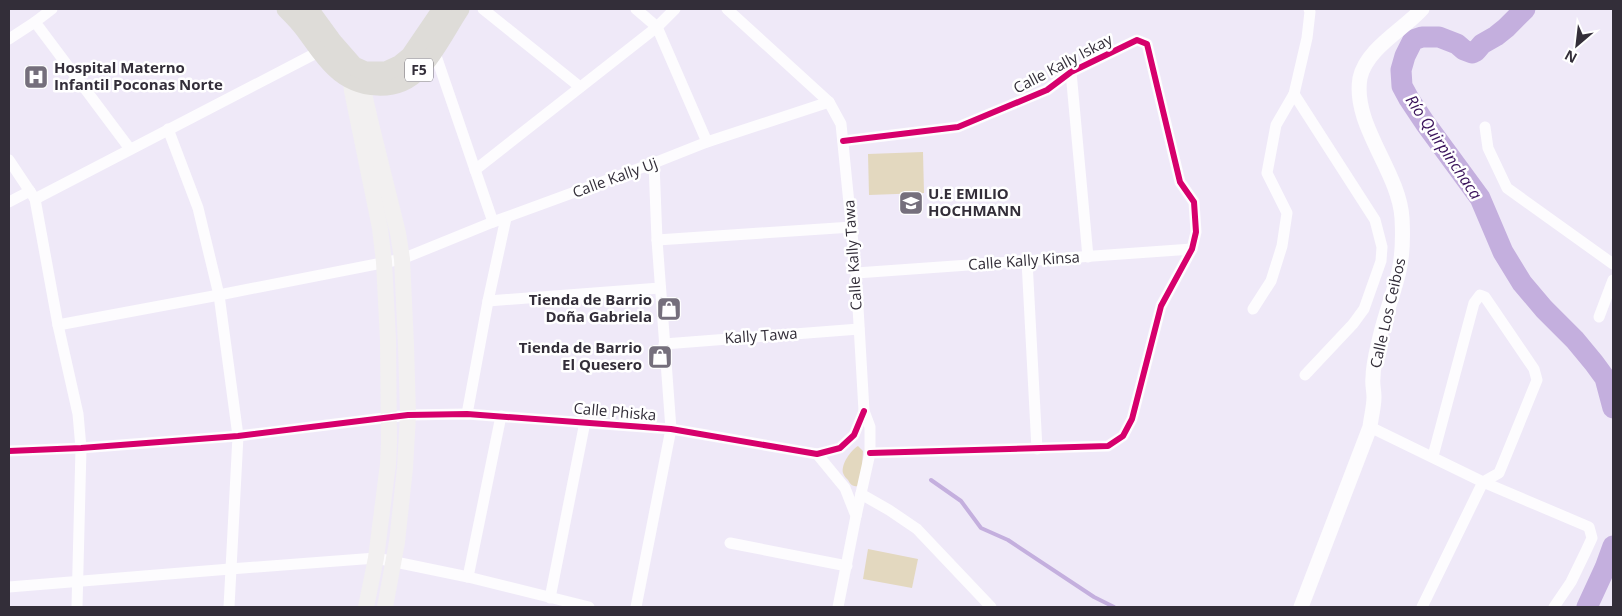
<svg xmlns="http://www.w3.org/2000/svg" width="1622" height="616" font-family="'Open Sans',sans-serif">
  <style>
    .green { fill: #e3d8bf }
    .lines { fill: none; stroke-linecap: round; stroke-linejoin: round }
    .stream { stroke: #c4afde; stroke-width: 4 }
    .river { stroke: #c4afde; stroke-width: 21 }
    .minor { stroke: #fdfcfe; stroke-width: 11 }
    .tertiary { stroke: #fdfcfe; stroke-width: 15 }
    .secondary { stroke: #f2f0f0; stroke-width: 16 }
    .trunk { stroke: #dedcd8; stroke-width: 19 }
    .cycleway-casing { stroke: #fff; stroke-width: 9 }
    .cycleway { stroke: #d6006c; stroke-width: 6 }
    .labels { text-anchor: middle; stroke-width: 5; stroke-linejoin: round; paint-order: stroke }
    .shield { fill: #fff; stroke: #706d74; stroke-width: 1 }
    .shield-label { font-size: 14px; font-weight: bold; fill: #332e39 }
    .street-label { font-size: 15px; fill: #332e39; stroke: #fff }
    .poi-label { font-size: 15px; font-weight: bold; fill: #332e39; stroke: #fff; text-anchor: start }
    .water-label { font-size: 16px; font-style: italic; fill: #39115a; stroke: #fff }
  </style>
  <rect width="100%" height="100%" fill="#efe9f8"/>
  <!-- green -->
  <g class="green">
    <polygon points="923,152 924,193 869,195 868,154"/>
    <path d="M 858,446 L 863,451 L 861,486 C 854,487 851,486 848,480 C 846,478 844,476 843,473 C 841,464 851,450 858,446 Z"/>
    <polygon points="868,549 918,559 912,588 863,579"/>
  </g>
  <g class="lines">
    <!-- stream -->
    <polyline class="stream" points="931,480 961,501 981,528 1008,540 1094,597 1114,607"/>
    <!-- river -->
    <g class="river">
      <polyline points="1525,9 1506,28 1496,36 1482,44 1476,51 1472,53 1464,50 1457,44 1439,37 1422,37 1413,40 1405,56 1401,70 1402,86 1409,99 1425,123 1480,198 1503,252 1522,283 1544,309 1575,340 1594,363 1605,378 1613,408"/>
      <polyline points="1587,607 1605,568 1613,546"/>
    </g>
    <!-- minor -->
    <g class="minor">
      <polyline points="52,9 35,22 130,149"/>
      <polyline points="483,9 580,87"/>
      <polyline points="636,9 657,27 707,142"/>
      <polyline points="727,9 829,102 841,124 856,273 864,411 870,427 870,453 856,516"/>
      <polyline points="9,39 35,22"/>
      <polyline points="434,50 493,222"/>
      <polyline points="1071,72 1088,257"/>
      <polyline points="1294,94 1375,220 1382,247 1381,261 1364,309 1353,324 1305,375"/>
      <polyline points="1485,127 1488,148 1507,188 1613,264"/>
      <polyline points="168,129 198,208 219,295 238,436 229,607"/>
      <polyline points="843,141 958,127 1047,90 1071,72 1137,40 1147,44 1180,182 1194,202 1196,232 1192,249 1161,306 1132,419 1123,436 1108,446 870,453"/>
      <polyline points="9,160 35,199 58,325 78,414 81,448 77,607"/>
      <polyline points="475,170 657,27 675,9"/>
      <polyline points="35,199 324,49"/>
      <polyline points="9,202 30,191"/>
      <polyline points="657,240 852,227"/>
      <polyline points="1027,261 1037,449"/>
      <polyline points="856,273 1192,249"/>
      <polyline points="488,301 660,288"/>
      <polyline points="1253,309 1271,281 1282,246 1287,213 1267,173 1276,125 1294,94 1307,38 1310,12 1309,9"/>
      <polyline points="1599,317 1613,280"/>
      <polyline points="58,325 219,295 402,259 493,222 654,163 707,142 829,102"/>
      <polyline points="664,344 859,329"/>
      <polyline points="467,414 488,301 506,218"/>
      <polyline points="1370,427 1483,482 1589,527 1592,538 1586,551 1571,582 1554,607"/>
      <polyline points="9,451 81,448 238,436 408,415 467,414 671,429 817,454 840,448 854,435 864,411"/>
      <polyline points="817,454 845,488 856,516 838,607"/>
      <polyline points="861,494 889,510 917,529 991,607"/>
      <polyline points="730,543 847,566"/>
      <polyline points="468,577 501,416"/>
      <polyline points="9,587 230,569 376,558 468,577 589,607"/>
      <polyline points="550,598 585,422"/>
      <polyline points="636,607 671,429 657,240 654,163"/>
      <polyline points="1422,607 1483,482 1499,473 1537,380 1534,369 1485,297 1480,295 1474,303 1433,456"/>
    </g>
    <!-- tertiary -->
    <path class="tertiary" d="M 1301,607 L 1370,427 C 1371,417 1374,407 1374,397 C 1374,390 1372,384 1373,378 C 1373,364 1377,350 1380,337 C 1385,314 1394,293 1399,271 C 1403,253 1403,236 1402,218 C 1399,171 1352,125 1360,78 C 1366,49 1403,30 1422,9"/>
    <!-- secondary -->
    <g class="secondary">
      <polyline points="353,70 351,80 352,91 380,228 384,262 388,340 389,443 388,464 376,558 366,607"/>
      <polyline points="364,76 362,85 371,124 398,233 402,259 406,345 408,415 405,468 397,542 385,607"/>
    </g>
    <!-- trunk -->
    <g class="trunk">
      <path d="M 286,9 C 292,15 299,22 304,29 C 314,42 323,57 335,68 C 358,90 397,94 420,69 C 435,53 448,27 460,9"/>
      <polyline points="309,9 333,42 354,66 365,71 386,71 399,65 410,56 442,9"/>
    </g>
    <defs>
      <g id="cycleway">
        <polyline points="843,141 958,127 1047,90 1071,72 1137,40 1147,44 1180,182 1194,202 1196,232 1192,249 1161,306 1132,419 1123,436 1108,446 870,453"/>
        <polyline points="9,451 81,448 238,436 408,415 467,414 671,429 817,454 840,448 854,435 864,411"/>
      </g>
    </defs>
    <!-- cycleway casing -->
    <use href="#cycleway" class="cycleway-casing"/>
    <!-- cycleway -->
    <use href="#cycleway" class="cycleway"/>
  </g>
  <!-- icons -->
  <defs>
    <symbol id="hospital-square" viewBox="-11 -11 22 22"><rect x="-9" y="-9" width="18" height="18" rx="4" fill="#756f7c" stroke="#fff"/><path d="M-5-5h3v3.5h4V-5h3V5h-3V1.5h-4V5h-3Z" fill="#fff"/></symbol>
    <symbol id="school-square" viewBox="-11 -11 22 22"><rect x="-9" y="-9" width="18" height="18" rx="4" fill="#756f7c" stroke="#fff"/><path d="M0-5L7-2L0 1L-7-2ZM-4 1L0 2.5L4 1V4Q0 6-4 4Z" fill="#fff"/></symbol>
    <symbol id="shop-square" viewBox="-11 -11 22 22"><rect x="-9" y="-9" width="18" height="18" rx="4" fill="#756f7c" stroke="#fff"/><path d="M-5-2.5h2.3a2.7 3.5 0 0 1 5.4 0H5L5.5 6h-11ZM-1.5-2.5h3a1.5 2.3 0 0 0-3 0Z" fill="#fff"/></symbol>
  </defs>
  <g fill-rule="evenodd">
    <use href="#hospital-square" x="22" y="63" width="28" height="28"/>
    <use href="#school-square" x="897" y="189" width="28" height="28"/>
    <use href="#shop-square" x="655" y="295" width="28" height="28"/>
    <use href="#shop-square" x="646" y="343" width="28" height="28"/>
  </g>
  <g class="labels">
    <!-- shield labels -->
    <rect class="shield" x="405" y="58.5" width="28" height="23" rx="4"/>
    <g class="shield-label">
      <text x="419" y="75">F5</text>
    </g>
    <!-- street labels -->
    <g class="street-label">
      <text transform="translate(1063 64) rotate(-28)" y="5">Calle Kally Iskay</text>
      <text transform="translate(615 178) rotate(-20)" y="5">Calle Kally Uj</text>
      <text transform="translate(853 255) rotate(-94)" y="5">Calle Kally Tawa</text>
      <text transform="translate(1024 261) rotate(-4)" y="5">Calle Kally Kinsa</text>
      <text transform="translate(1388 313) rotate(-77)" y="5">Calle Los Ceibos</text>
      <text transform="translate(761 336) rotate(-4)" y="5">Kally Tawa</text>
      <text transform="translate(615 412) rotate(5)" y="5">Calle Phiska</text>
    </g>
    <!-- poi labels -->
    <g class="poi-label">
      <text x="54" y="73">Hospital Materno<tspan x="54" dy="17">Infantil Poconas Norte</tspan></text>
      <text x="928" y="199">U.E EMILIO<tspan x="928" dy="17">HOCHMANN</tspan></text>
      <text x="652" y="305" text-anchor="end">Tienda de Barrio<tspan x="652" dy="17">Doña Gabriela</tspan></text>
      <text x="642" y="353" text-anchor="end">Tienda de Barrio<tspan x="642" dy="17">El Quesero</tspan></text>
    </g>
    <!-- water labels -->
    <g class="water-label">
      <text transform="translate(1444 147) rotate(56)" y="6">Río Quirpinchaca</text>
    </g>
  </g>
  <!-- border -->
  <rect width="1622" height="616" fill="none" stroke="#332e39" stroke-width="20"/>
  <!-- north arrow -->
  <g transform="translate(1577 45) rotate(208)" stroke="#ffffff" stroke-width="4" paint-order="stroke">
  <path d="M0-4L9 19L0 12L-9 19Z" fill="#332e39"/>
  <text y="-8" font-size="14" font-weight="bold" text-anchor="middle" fill="#332e39">N</text>
  </g>
</svg>
